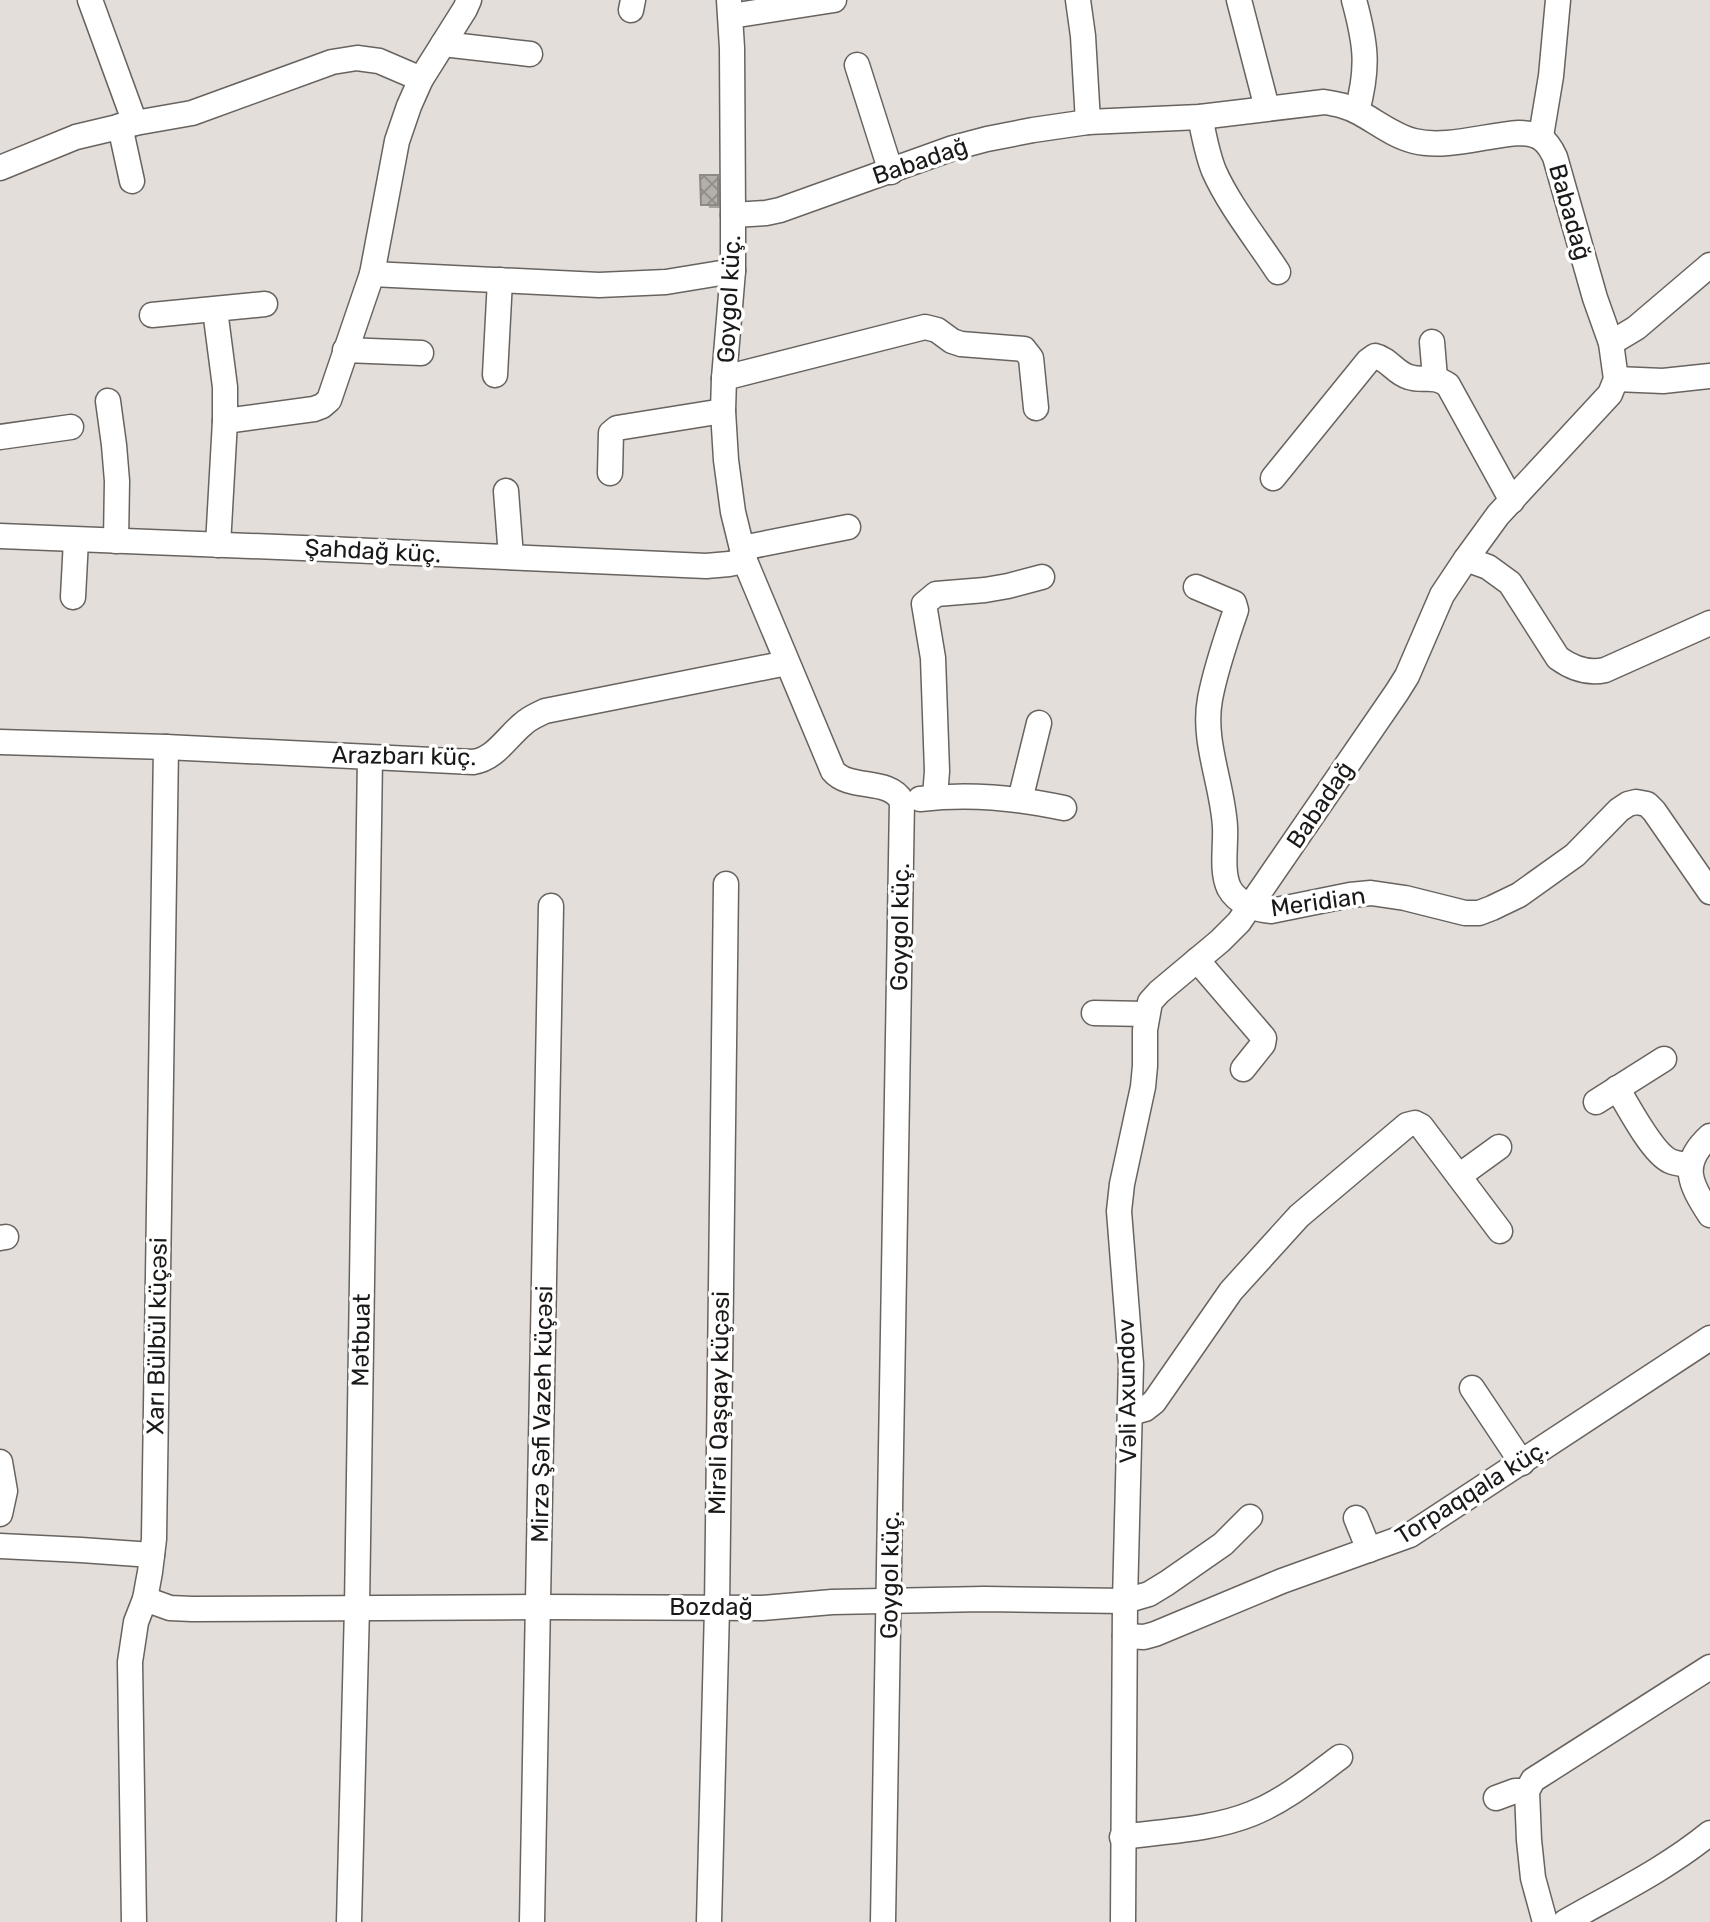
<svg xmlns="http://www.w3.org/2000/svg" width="1710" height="1922" font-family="Rubik,sans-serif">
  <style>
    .building { fill: url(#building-cross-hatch); stroke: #8d8984; stroke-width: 2; filter: url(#shadow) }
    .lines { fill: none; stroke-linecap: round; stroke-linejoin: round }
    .minor-casing { stroke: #68635f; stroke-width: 27 }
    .minor { stroke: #fff; stroke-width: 24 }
    .labels { text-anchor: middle; stroke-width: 7; stroke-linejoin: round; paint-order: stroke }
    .street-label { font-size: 24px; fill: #1a1917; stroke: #fff }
  </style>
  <defs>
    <pattern id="building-cross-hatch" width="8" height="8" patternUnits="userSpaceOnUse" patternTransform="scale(2)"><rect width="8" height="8" fill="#b4afaa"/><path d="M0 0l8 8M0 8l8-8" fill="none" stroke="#928e89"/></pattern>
    <filter id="shadow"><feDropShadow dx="9" dy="5" stdDeviation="0" flood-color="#0004"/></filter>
  </defs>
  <rect width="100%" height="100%" fill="#e3ded9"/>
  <!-- building -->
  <polygon class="building" points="700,175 718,175 718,205 701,205"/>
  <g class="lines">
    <defs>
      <g id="minor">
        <polyline points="90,0 135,123"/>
        <path d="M 729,0 L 732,48 L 733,215 L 733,271 L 724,378 L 723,411 L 726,460 L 733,512 L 745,561 L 833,771 C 850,791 888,777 902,801 L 883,1922"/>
        <polyline points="1078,0 1083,36 1088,122"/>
        <polyline points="1239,0 1267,108"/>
        <path d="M 1354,0 C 1366,44 1369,67 1357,111"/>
        <polyline points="631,10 633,0"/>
        <polyline points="731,16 834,0"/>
        <polyline points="443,44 530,54"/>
        <polyline points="857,65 891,172"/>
        <path d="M 1200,117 C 1204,135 1207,154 1214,171 C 1229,205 1258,241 1278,272"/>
        <polyline points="120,126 132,181"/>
        <polyline points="1541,136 1551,76 1558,0"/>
        <polyline points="0,168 76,137 135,123 192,113 332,62 357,58 379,61 421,79"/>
        <path d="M 733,215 L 766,213 L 780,210 L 953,148 L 987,139 L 1033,130 L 1088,122 L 1200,117 L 1324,102 C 1337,104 1348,106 1360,113 C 1378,123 1394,136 1414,141 C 1446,149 1486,135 1519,133 C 1539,133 1547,140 1555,157 L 1595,298 L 1611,343 L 1616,379 L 1610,394 L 1498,515 L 1466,559 L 1442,595 L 1407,676 L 1397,692 L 1239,922 L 1220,941 L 1159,992 L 1150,1002 L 1145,1030 L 1145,1066 L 1143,1087 L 1122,1184 L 1119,1211 L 1131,1364 L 1125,1601 L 1123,1922"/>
        <polyline points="372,274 599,285 666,282 733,271"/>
        <polyline points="215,310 225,387 225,421 218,545"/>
        <polyline points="152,315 265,304"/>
        <polyline points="1432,342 1435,378"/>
        <polyline points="1611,343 1636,328 1710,265"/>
        <polyline points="345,350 421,353"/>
        <polyline points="495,375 500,280"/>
        <polyline points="724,378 925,327 937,330 952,341 961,344 1024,349 1031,358 1036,408"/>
        <polyline points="1616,379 1663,381 1710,376"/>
        <polyline points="108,401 114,445 117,481 116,541"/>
        <polyline points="225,421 314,409 322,406 329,400 372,274 397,141 409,106 421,79 465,9 469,0"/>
        <polyline points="0,437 71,427"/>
        <polyline points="610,473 611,433 617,428 723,411"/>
        <path d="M 1273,478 L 1368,361 L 1375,356 C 1389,359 1395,373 1409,377 C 1424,382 1433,374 1448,385 L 1512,501"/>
        <polyline points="506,491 511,557"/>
        <polyline points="0,536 327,549 706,566 729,564 745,561"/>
        <polyline points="742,548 848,527"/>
        <path d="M 1466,559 L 1488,567 L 1510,583 L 1558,658 C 1572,668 1588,674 1605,670 L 1710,623"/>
        <path d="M 1196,587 L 1234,603 L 1236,610 C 1227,636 1215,672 1210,699 C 1202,742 1223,785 1225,827 C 1226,846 1221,871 1229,888 C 1237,903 1256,910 1271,911 L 1350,895 L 1371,893 L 1405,898 L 1465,913 L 1479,913 L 1492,908 L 1519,895 L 1575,855 L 1619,810 L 1628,804 L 1636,802 L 1647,804 L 1654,811 L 1710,892"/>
        <polyline points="73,597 76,540"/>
        <path d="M 0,742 L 166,747 L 473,762 C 495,759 506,738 523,724 C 529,718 537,715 545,711 L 787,663"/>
        <polyline points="935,797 937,771 933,658 924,604 936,594 985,590 1008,586 1042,577"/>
        <path d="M 920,799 C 971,793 1014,798 1064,808"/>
        <polyline points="1020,800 1039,723"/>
        <polyline points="1197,960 1264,1038 1263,1044 1243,1069"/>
        <polyline points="1094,1013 1147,1014"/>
        <path d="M 1617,1088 C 1628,1106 1652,1153 1670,1161 C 1676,1164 1684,1164 1690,1165"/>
        <polyline points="1596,1102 1664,1059"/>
        <path d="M 1710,1136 C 1679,1164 1690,1184 1710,1215"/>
        <polyline points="1459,1176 1499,1147"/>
        <polyline points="0,1238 6,1237"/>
        <polyline points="1472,1388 1522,1463"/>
        <polyline points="1131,1413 1145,1409 1154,1402 1231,1291 1299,1216 1407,1125 1415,1123 1421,1126 1500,1231"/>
        <polyline points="0,1462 5,1491 0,1514"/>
        <polyline points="1356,1518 1369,1550"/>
        <polyline points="0,1546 81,1550 152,1555"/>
        <polyline points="145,1599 170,1608 192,1609 538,1607 762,1608 832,1602 984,1599 1125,1601 1149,1594 1167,1583 1223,1544 1250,1517"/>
        <polyline points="1125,1636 1144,1637 1155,1634 1282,1581 1410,1535 1710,1338"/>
        <polyline points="1496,1798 1515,1791 1527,1791"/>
        <path d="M 1122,1837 C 1164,1831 1211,1830 1251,1814 C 1284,1801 1312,1778 1340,1757"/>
        <polyline points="134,1922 130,1662 136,1622 145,1599 150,1572 154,1539 166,747"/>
        <polyline points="349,1922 357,1607 370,758"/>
        <polyline points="532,1922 551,906"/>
        <polyline points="709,1922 717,1608 726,884"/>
        <polyline points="1545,1922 1533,1878 1529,1840 1527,1791 1533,1780 1710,1667"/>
        <path d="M 1565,1922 C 1614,1894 1666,1869 1710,1833"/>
      </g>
    </defs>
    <!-- minor casing -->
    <use href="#minor" class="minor-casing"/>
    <!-- minor -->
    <use href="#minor" class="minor"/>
  </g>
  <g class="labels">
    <!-- street labels -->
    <g class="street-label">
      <text transform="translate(920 161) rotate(-19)" y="8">Babadağ</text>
      <text transform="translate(1570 212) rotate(74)" y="8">Babadağ</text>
      <text transform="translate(729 299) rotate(-87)" y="8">Goygol küç.</text>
      <text transform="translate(373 551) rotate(3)" y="8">Şahdağ küç.</text>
      <text transform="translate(404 756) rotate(1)" y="8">Arazbarı küç.</text>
      <text transform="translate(1320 805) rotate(-56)" y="8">Babadağ</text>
      <text transform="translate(1318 902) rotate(-8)" y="8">Meridian</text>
      <text transform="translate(900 927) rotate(-89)" y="8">Goygol küç.</text>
      <text transform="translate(157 1336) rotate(-89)" y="8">Xarı Bülbül küçəsi</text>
      <text transform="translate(361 1340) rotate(-89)" y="8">Mətbuat</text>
      <text transform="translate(1127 1391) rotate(-91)" y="8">Vəli Axundov</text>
      <text transform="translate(719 1403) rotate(-89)" y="8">Mirəli Qaşqay küçəsi</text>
      <text transform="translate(542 1414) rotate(-89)" y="8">Mirzə Şəfi Vazeh küçəsi</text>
      <text transform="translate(1472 1492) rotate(-32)" y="8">Torpaqqala küç.</text>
      <text transform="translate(890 1575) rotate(-89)" y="8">Goygol küç.</text>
      <text x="711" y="1615">Bozdağ</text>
    </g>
  </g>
</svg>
